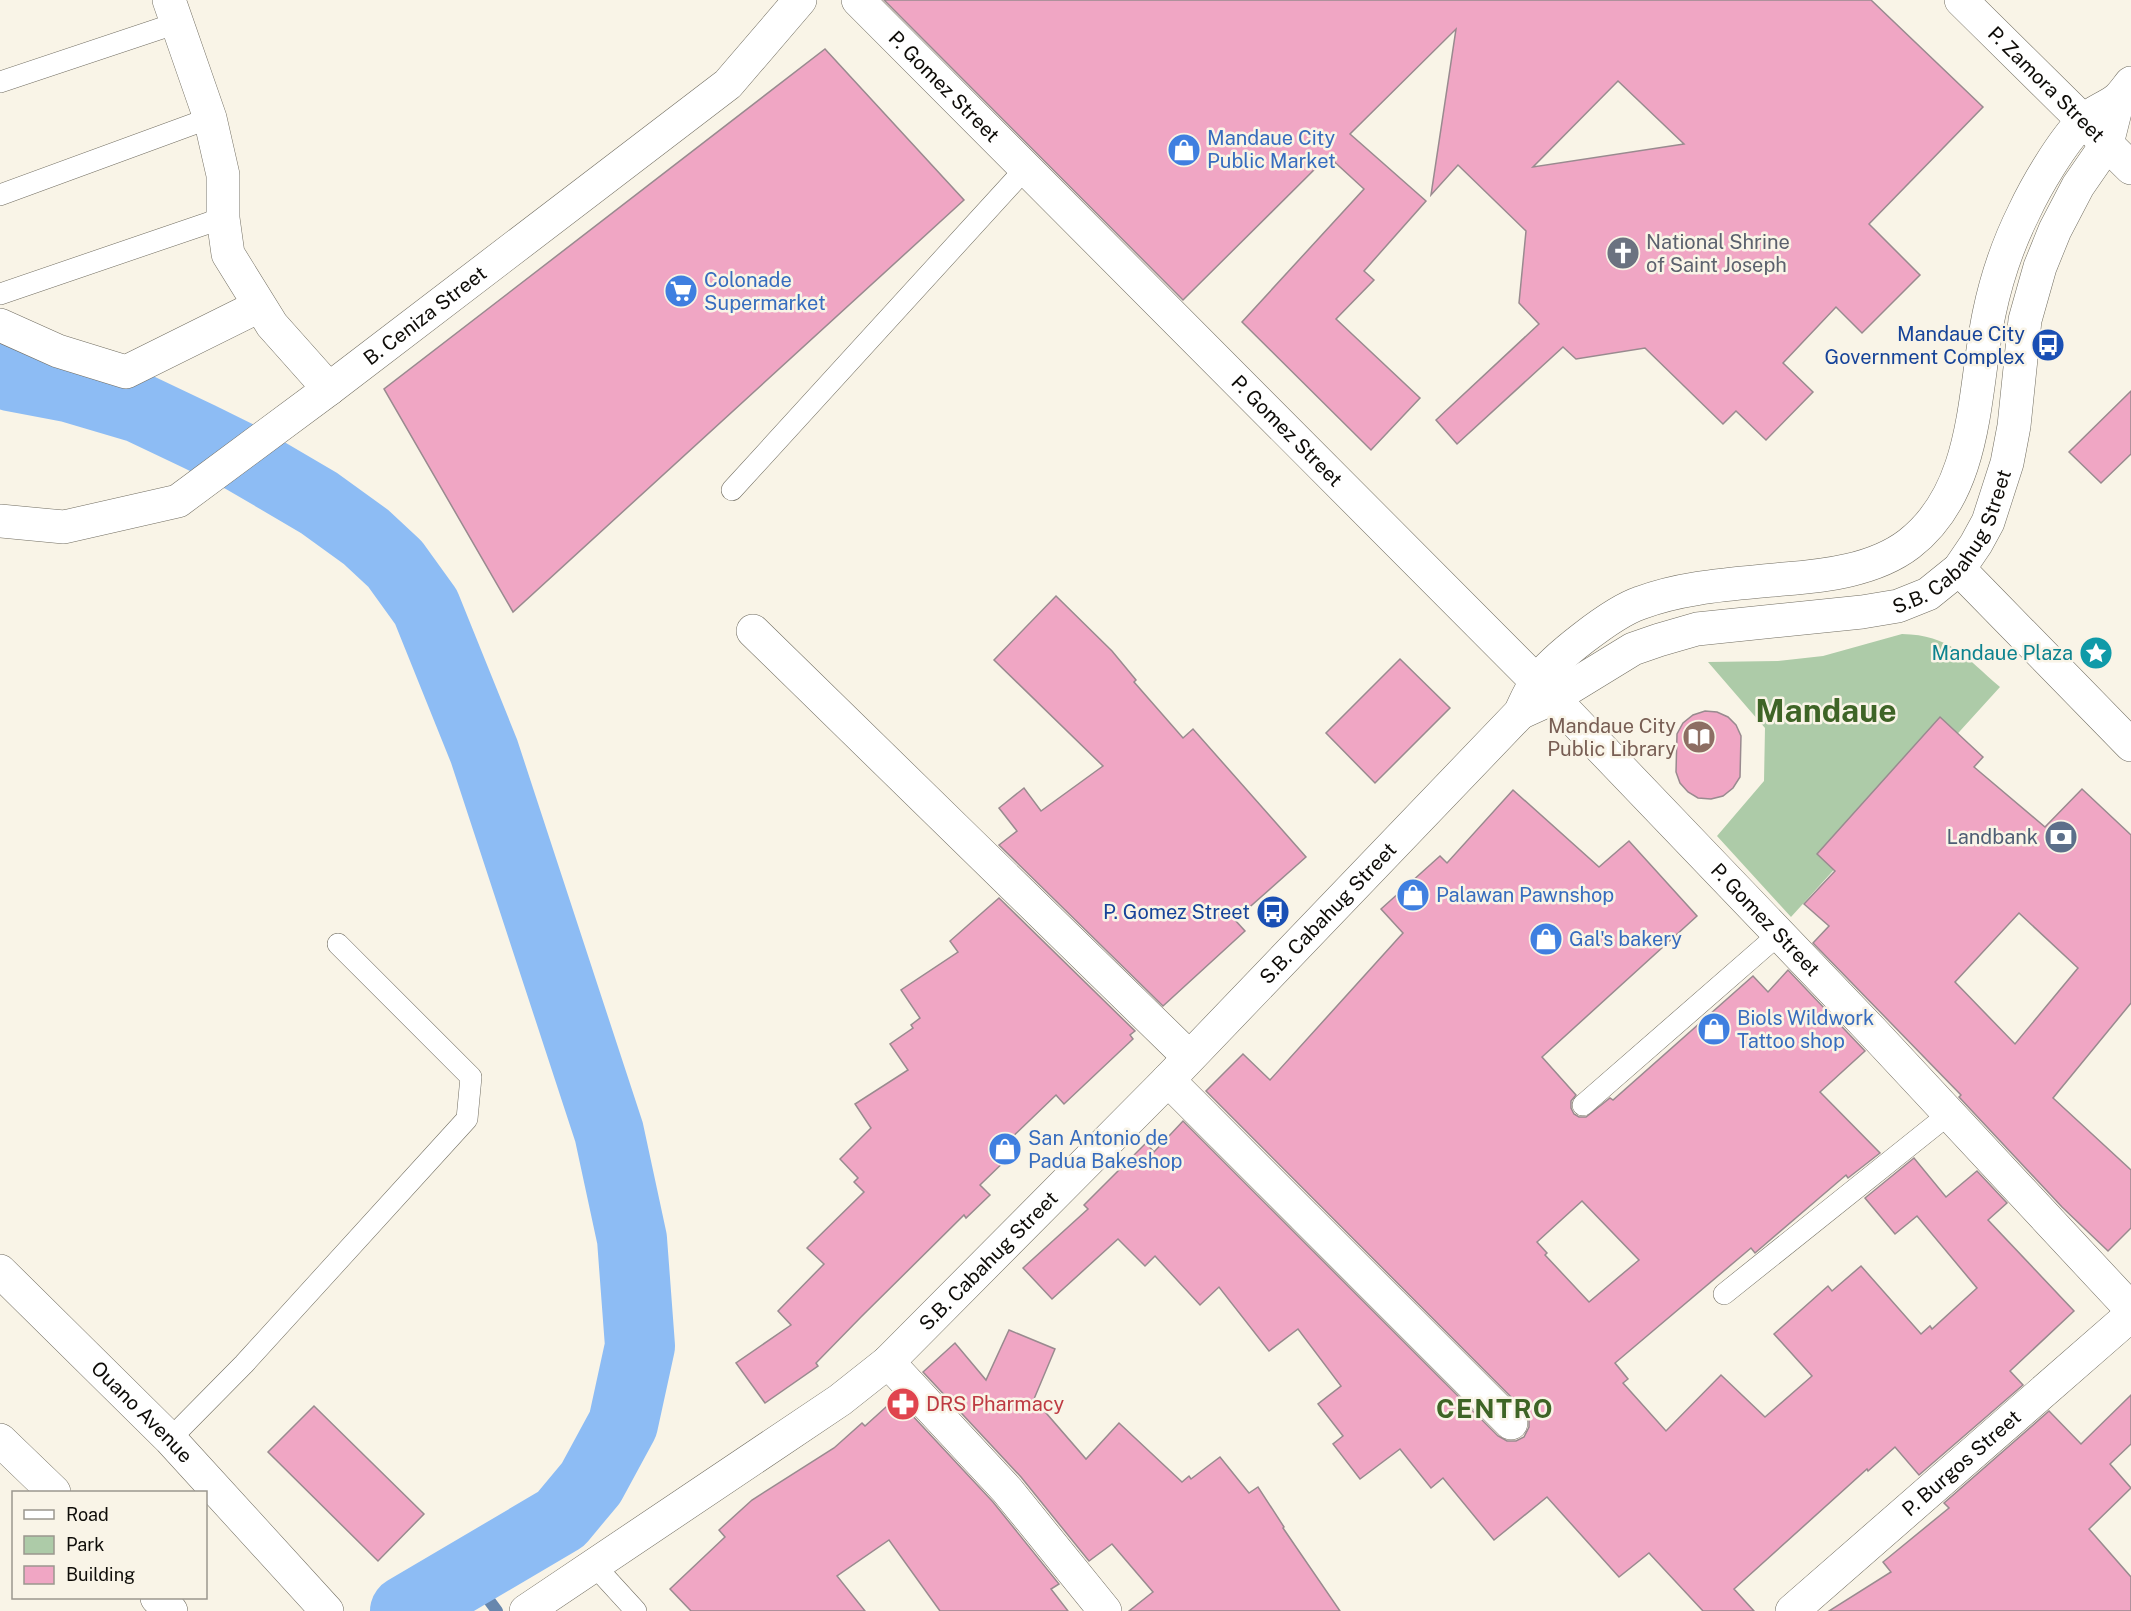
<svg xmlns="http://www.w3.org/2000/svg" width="2131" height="1611" font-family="'Public Sans',sans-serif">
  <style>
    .green { fill: #adcba8 }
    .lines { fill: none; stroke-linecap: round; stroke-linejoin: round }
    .stream { stroke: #6787ad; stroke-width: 12 }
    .river { stroke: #8dbcf4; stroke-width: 70 }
    .building { fill: #f0a6c4; stroke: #998a8f; stroke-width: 1.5; fill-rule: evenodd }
    .lane-casing { stroke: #716d61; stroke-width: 22 }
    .street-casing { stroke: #716d61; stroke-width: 34 }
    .secondary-casing { stroke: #716d61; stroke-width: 34 }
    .highway-casing { stroke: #716d61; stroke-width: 34 }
    .lane { stroke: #fff; stroke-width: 21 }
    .street { stroke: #fff; stroke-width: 33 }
    .secondary { stroke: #fff; stroke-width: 33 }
    .highway { stroke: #fff; stroke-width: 33 }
    .labels { text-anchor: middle; stroke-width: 5; stroke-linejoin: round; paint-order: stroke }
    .street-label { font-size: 20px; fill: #0e0c08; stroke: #f9f4e7 }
    .shop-label { font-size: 20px; fill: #366cbe; stroke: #f9f4e7; text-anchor: start }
    .worship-label { font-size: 20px; fill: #5b616d; stroke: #f9f4e7; text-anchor: start }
    .transit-label { font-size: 20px; fill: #164399; stroke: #f9f4e7; text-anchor: end }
    .culture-label { font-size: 20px; fill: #0d838f; stroke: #f9f4e7; text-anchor: end }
    .education-label { font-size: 20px; fill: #785e54; stroke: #f9f4e7; text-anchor: end }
    .service-label { font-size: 20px; fill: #4e5e75; stroke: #f9f4e7; text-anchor: end }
    .health-label { font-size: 20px; fill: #be3a42; stroke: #f9f4e7; text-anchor: start }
    .district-label { font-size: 26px; font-weight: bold; letter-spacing: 1.5px; fill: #3e6426; stroke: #f9f4e7 }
    .town-label { font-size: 32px; font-weight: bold; fill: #3e6426; stroke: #f9f4e7 }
  </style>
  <rect width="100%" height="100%" fill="#f9f4e7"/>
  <!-- green -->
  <path class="green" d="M 1902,634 C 1950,635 1965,657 2000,687 L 1791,917 L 1717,836 L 1764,781 L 1765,728 L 1708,662 L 1778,661 L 1823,656 Z"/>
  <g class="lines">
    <!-- stream -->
    <polyline class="stream" points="469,1573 497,1611"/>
    <!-- river -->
    <polyline class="river" points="0,372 10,376 68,387 139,408 200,437 244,459 319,503 366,537 395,564 426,607 484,751 609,1132 632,1239 640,1346 623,1424 591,1483 561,1519 405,1611"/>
  </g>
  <!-- building -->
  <g class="building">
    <path d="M 884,0 L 1871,0 L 1983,107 L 1869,224 L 1920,275 L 1862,333 L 1836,307 L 1783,363 L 1813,392 L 1766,440 L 1736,411 L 1723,424 L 1645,348 L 1576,359 L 1563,347 L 1457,444 L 1436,420 L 1539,324 L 1519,303 L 1526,231 L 1458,165 L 1431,195 L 1456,29 L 1350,134 L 1426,201 L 1364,271 L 1374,280 L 1336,319 L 1420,398 L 1371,450 L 1242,322 L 1364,189 L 1328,156 L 1183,300 ZM 1618,81 L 1684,144 L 1533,167 Z"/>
    <polygon points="825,49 964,200 513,612 384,389"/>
    <polygon points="2131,391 2131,454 2101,483 2069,452"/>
    <polygon points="1056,596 1112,651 1136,680 1134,682 1183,738 1193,729 1306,857 1235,920 1245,931 1163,1006 999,845 1017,831 999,808 1024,788 1041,811 1103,766 994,660"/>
    <polygon points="1400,659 1450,708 1375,783 1326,733"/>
    <polygon points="1705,711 1717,712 1728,717 1736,725 1741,736 1740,777 1733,788 1723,796 1711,799 1698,798 1688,792 1680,783 1676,772 1677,734 1683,723 1693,715"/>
    <path d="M 1940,717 L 1983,757 L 1974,767 L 2045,827 L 2082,789 L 2131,835 L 2131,1003 L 2053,1098 L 2131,1170 L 2131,1228 L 2108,1251 L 2062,1207 L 1959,1097 L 1961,1095 L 1813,943 L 1829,926 L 1804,904 L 1835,871 L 1817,854 ZM 2019,913 L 2078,968 L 2015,1044 L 1955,982 Z"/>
    <path d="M 1513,790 L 1599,867 L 1629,841 L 1697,916 L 1542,1057 L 1576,1095 L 1571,1101 L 1571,1108 L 1574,1114 L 1579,1117 L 1586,1117 L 1610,1098 L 1613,1100 L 1753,976 L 1768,992 L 1788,970 L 1865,1051 L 1820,1092 L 1880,1153 L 1848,1178 L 1846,1175 L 1755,1253 L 1751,1248 L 1615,1363 L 1628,1379 L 1623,1383 L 1666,1431 L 1721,1375 L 1765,1417 L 1812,1376 L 1774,1334 L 1828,1286 L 1832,1291 L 1861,1266 L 1921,1334 L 1930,1326 L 1932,1329 L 1977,1288 L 1917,1216 L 1895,1234 L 1865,1198 L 1914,1158 L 1946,1197 L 1977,1171 L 2007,1203 L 1988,1220 L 2074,1311 L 2010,1371 L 2023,1385 L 1919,1475 L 1895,1447 L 1868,1471 L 1867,1469 L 1734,1589 L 1754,1611 L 1703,1611 L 1649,1553 L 1619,1577 L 1547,1497 L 1494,1540 L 1443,1478 L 1431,1488 L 1400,1449 L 1360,1479 L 1333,1444 L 1343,1436 L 1318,1404 L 1341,1386 L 1298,1329 L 1269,1351 L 1219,1287 L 1200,1305 L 1155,1256 L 1145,1266 L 1118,1239 L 1052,1299 L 1023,1268 L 1088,1209 L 1084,1205 L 1146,1143 L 1154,1152 L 1183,1121 L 1498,1436 L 1507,1441 L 1516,1441 L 1524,1437 L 1529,1427 L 1529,1418 L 1524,1410 L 1206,1091 L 1243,1054 L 1270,1080 L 1403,933 L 1381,909 L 1440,856 L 1447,863 ZM 1582,1201 L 1639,1260 L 1589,1302 L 1545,1255 L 1547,1253 L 1537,1242 Z"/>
    <polygon points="999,898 1135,1031 1130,1035 1133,1039 1064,1104 1056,1095 1004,1145 1012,1154 980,1185 990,1195 966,1218 964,1215 861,1317 816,1363 818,1366 765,1403 736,1363 791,1325 778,1311 824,1264 807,1248 864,1192 854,1182 858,1178 840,1159 871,1128 855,1104 908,1070 890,1044 913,1028 911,1025 920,1018 901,990 958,952 950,941"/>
    <polygon points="1009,1330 1055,1349 1034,1399 1086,1459 1119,1423 1182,1482 1189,1476 1191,1479 1220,1457 1249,1493 1258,1487 1284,1527 1283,1528 1340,1611 1129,1611 1153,1592 1112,1544 1089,1561 1021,1477 923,1372 955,1343 986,1380"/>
    <polygon points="2131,1395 2131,1444 2110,1464 2131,1488 2089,1529 2131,1577 2131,1611 1829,1611 1891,1572 1883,1562 1949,1508 1944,1503 2049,1411 2081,1444"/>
    <polygon points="896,1398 993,1502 1059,1584 1051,1589 1068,1611 940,1611 889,1540 837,1576 865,1611 691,1611 670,1589 725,1537 719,1530 752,1500 834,1448 862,1423 865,1426"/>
    <polygon points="314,1406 424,1514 378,1561 268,1452"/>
  </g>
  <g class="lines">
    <defs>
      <g id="lane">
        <polyline points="0,82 177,23"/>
        <polyline points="0,195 210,118"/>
        <polyline points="0,294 223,218"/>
        <polyline points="732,490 1026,168"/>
        <polyline points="1583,1105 1778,935"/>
        <polyline points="1724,1294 1949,1114"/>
        <polyline points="170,1439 244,1364 467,1119 471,1077 338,944"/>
        <polyline points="593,1564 636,1611"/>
      </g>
      <g id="street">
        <polyline points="169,0 210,118 223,175 223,218 228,254 272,325 329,389"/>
        <path id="s1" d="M 858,0 L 1553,698 L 1872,1031 L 2131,1309"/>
        <path id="s2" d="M 1961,0 L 2131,168"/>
        <polyline points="0,325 58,351 126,372 259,306"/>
        <path id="s3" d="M 0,521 L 64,527 L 178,501 L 329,389 L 728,84 L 800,0"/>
        <polyline points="1959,569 2131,745"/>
        <polyline points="753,631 1189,1057"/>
        <polyline points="1168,1080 1511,1423"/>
        <polyline points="888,1362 1007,1490 1105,1611"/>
      </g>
      <g id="secondary">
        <path id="s4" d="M 1520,713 L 1553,698 L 1633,649 L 1659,640 L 1697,629 L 1862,612 L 1898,606 L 1928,594 L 1959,569 L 1976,544 L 1988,522 L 2007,463 L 2014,426 L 2025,320 L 2040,267 L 2055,230 L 2078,186 L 2107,144 L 2118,100"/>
        <path id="s5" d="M 526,1611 L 840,1400 L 888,1362 L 1168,1080 L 1520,713 C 1525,703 1529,692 1536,683 C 1551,660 1613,612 1640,603 C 1685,586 1736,584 1784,579 C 1825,576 1875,570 1909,544 C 1979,490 1973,391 1989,314 C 1996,280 2008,244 2024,212 C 2036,186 2062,142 2082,122 C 2091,113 2105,108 2115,101 C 2121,97 2126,89 2131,83"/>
        <path id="s6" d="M 1792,1611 L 2131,1315"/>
      </g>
      <g id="highway">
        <path id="s7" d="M 0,1271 L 170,1439 L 327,1611"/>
        <polyline points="0,1440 54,1492"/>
        <polyline points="157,1598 171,1611"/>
      </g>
    </defs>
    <!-- lane casing -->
    <use href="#lane" class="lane-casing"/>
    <!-- street casing -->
    <use href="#street" class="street-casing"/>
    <!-- secondary casing -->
    <use href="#secondary" class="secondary-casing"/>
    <!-- highway casing -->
    <use href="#highway" class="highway-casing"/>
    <!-- lane -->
    <use href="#lane" class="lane"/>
    <!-- street -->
    <use href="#street" class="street"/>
    <!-- secondary -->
    <use href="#secondary" class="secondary"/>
    <!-- highway -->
    <use href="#highway" class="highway"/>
  </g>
  <!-- icons -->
  <defs>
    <symbol id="shop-disc" viewBox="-11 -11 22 22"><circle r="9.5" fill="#3f7fe0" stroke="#f9f4e7"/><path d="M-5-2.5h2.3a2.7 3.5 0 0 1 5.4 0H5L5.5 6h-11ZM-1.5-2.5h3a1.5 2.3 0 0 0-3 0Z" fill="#fff"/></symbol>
    <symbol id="church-disc" viewBox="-11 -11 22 22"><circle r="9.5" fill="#6b7280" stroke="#f9f4e7"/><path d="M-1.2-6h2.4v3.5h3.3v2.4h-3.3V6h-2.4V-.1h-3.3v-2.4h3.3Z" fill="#fff"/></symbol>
    <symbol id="supermarket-disc" viewBox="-11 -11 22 22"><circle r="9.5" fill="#3f7fe0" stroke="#f9f4e7"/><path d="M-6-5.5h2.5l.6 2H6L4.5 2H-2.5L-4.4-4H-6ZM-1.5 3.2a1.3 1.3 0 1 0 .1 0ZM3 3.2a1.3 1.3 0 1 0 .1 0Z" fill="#fff"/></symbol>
    <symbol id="bus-disc" viewBox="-11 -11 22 22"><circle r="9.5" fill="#1a4fb4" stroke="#f9f4e7"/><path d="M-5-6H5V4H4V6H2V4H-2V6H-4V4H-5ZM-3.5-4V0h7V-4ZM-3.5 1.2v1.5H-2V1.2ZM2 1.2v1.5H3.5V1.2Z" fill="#fff"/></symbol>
    <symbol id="sight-disc" viewBox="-11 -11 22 22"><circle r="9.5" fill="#0f9aa8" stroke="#f9f4e7"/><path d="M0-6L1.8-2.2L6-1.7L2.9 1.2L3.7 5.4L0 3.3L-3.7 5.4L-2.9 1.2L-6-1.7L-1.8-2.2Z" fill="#fff"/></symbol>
    <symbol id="library-disc" viewBox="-11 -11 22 22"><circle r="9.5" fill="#8d6e63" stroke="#f9f4e7"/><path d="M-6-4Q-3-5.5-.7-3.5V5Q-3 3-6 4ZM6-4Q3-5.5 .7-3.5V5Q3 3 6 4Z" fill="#fff"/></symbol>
    <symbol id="bank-disc" viewBox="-11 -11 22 22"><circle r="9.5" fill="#5c6f8a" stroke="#f9f4e7"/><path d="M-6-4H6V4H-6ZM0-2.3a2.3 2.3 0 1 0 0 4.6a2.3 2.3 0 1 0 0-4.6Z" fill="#fff"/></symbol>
    <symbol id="pharmacy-disc" viewBox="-11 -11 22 22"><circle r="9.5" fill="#e0444e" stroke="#f9f4e7"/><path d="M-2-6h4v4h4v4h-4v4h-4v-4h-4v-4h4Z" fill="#fff"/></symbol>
  </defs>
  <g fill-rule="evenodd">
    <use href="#shop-disc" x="1165" y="131" width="38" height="38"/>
    <use href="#church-disc" x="1604" y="234" width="38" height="38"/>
    <use href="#supermarket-disc" x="662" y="272" width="38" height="38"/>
    <use href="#bus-disc" x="2029" y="326" width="38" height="38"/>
    <use href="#sight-disc" x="2077" y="634" width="38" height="38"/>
    <use href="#library-disc" x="1680" y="718" width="38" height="38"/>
    <use href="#bank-disc" x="2042" y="818" width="38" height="38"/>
    <use href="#shop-disc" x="1394" y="876" width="38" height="38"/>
    <use href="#bus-disc" x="1254" y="893" width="38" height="38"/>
    <use href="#shop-disc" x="1527" y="920" width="38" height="38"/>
    <use href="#shop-disc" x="1695" y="1010" width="38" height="38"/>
    <use href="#shop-disc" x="986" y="1130" width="38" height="38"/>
    <use href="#pharmacy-disc" x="884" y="1385" width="38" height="38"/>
  </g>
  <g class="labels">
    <!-- street labels -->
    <g class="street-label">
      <text dy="7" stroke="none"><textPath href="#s2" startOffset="120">P. Zamora Street</textPath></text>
      <text dy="7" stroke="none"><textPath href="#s1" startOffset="122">P. Gomez Street</textPath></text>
      <text dy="7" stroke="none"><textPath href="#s3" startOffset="490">B. Ceniza Street</textPath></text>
      <text dy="7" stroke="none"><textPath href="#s1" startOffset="608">P. Gomez Street</textPath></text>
      <text dy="7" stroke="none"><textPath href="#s4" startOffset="488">S.B. Cabahug Street</textPath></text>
      <text dy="7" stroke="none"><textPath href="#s5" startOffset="1068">S.B. Cabahug Street</textPath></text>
      <text dy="7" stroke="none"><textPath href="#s1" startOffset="1292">P. Gomez Street</textPath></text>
      <text dy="7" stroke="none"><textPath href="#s5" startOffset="582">S.B. Cabahug Street</textPath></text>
      <text dy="7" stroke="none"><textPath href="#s7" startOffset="200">Ouano Avenue</textPath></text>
      <text dy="7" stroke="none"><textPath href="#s6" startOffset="225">P. Burgos Street</textPath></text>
    </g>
    <!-- shop labels -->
    <g class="shop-label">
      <text x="1207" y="145">Mandaue City<tspan x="1207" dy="23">Public Market</tspan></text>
      <text x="704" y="287">Colonade<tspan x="704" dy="23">Supermarket</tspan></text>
      <text x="1436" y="902">Palawan Pawnshop</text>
      <text x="1569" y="946">Gal's bakery</text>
      <text x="1737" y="1025">Biols Wildwork<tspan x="1737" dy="23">Tattoo shop</tspan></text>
      <text x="1028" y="1145">San Antonio de<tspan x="1028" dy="23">Padua Bakeshop</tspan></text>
    </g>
    <!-- worship labels -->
    <g class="worship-label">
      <text x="1646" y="249">National Shrine<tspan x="1646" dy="23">of Saint Joseph</tspan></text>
    </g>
    <!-- transit labels -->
    <g class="transit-label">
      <text x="2025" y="341">Mandaue City<tspan x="2025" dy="23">Government Complex</tspan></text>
      <text x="1250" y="919">P. Gomez Street</text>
    </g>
    <!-- culture labels -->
    <g class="culture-label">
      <text x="2073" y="660">Mandaue Plaza</text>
    </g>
    <!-- education labels -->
    <g class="education-label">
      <text x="1676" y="733">Mandaue City<tspan x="1676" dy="23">Public Library</tspan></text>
    </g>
    <!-- service labels -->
    <g class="service-label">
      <text x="2038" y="844">Landbank</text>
    </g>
    <!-- health labels -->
    <g class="health-label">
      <text x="926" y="1411">DRS Pharmacy</text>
    </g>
    <!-- district labels -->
    <g class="district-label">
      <text x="1495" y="1418">CENTRO</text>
    </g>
    <!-- town labels -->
    <g class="town-label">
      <text x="1826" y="722">Mandaue</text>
    </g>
  </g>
  <!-- legend -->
  <rect x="12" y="1491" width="195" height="108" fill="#f9f4e7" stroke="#9b978e" stroke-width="1.5"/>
  <rect x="24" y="1510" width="30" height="9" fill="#ffffff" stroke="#9b978e" stroke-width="1.5"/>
  <text x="66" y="1521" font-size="18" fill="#0e0c08">Road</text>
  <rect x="24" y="1536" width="30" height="18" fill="#adcba8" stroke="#9b978e" stroke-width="1.5"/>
  <text x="66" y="1551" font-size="18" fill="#0e0c08">Park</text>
  <rect x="24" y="1566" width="30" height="18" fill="#f0a6c4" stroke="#9b978e" stroke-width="1.5"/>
  <text x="66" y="1581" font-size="18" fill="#0e0c08">Building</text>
</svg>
